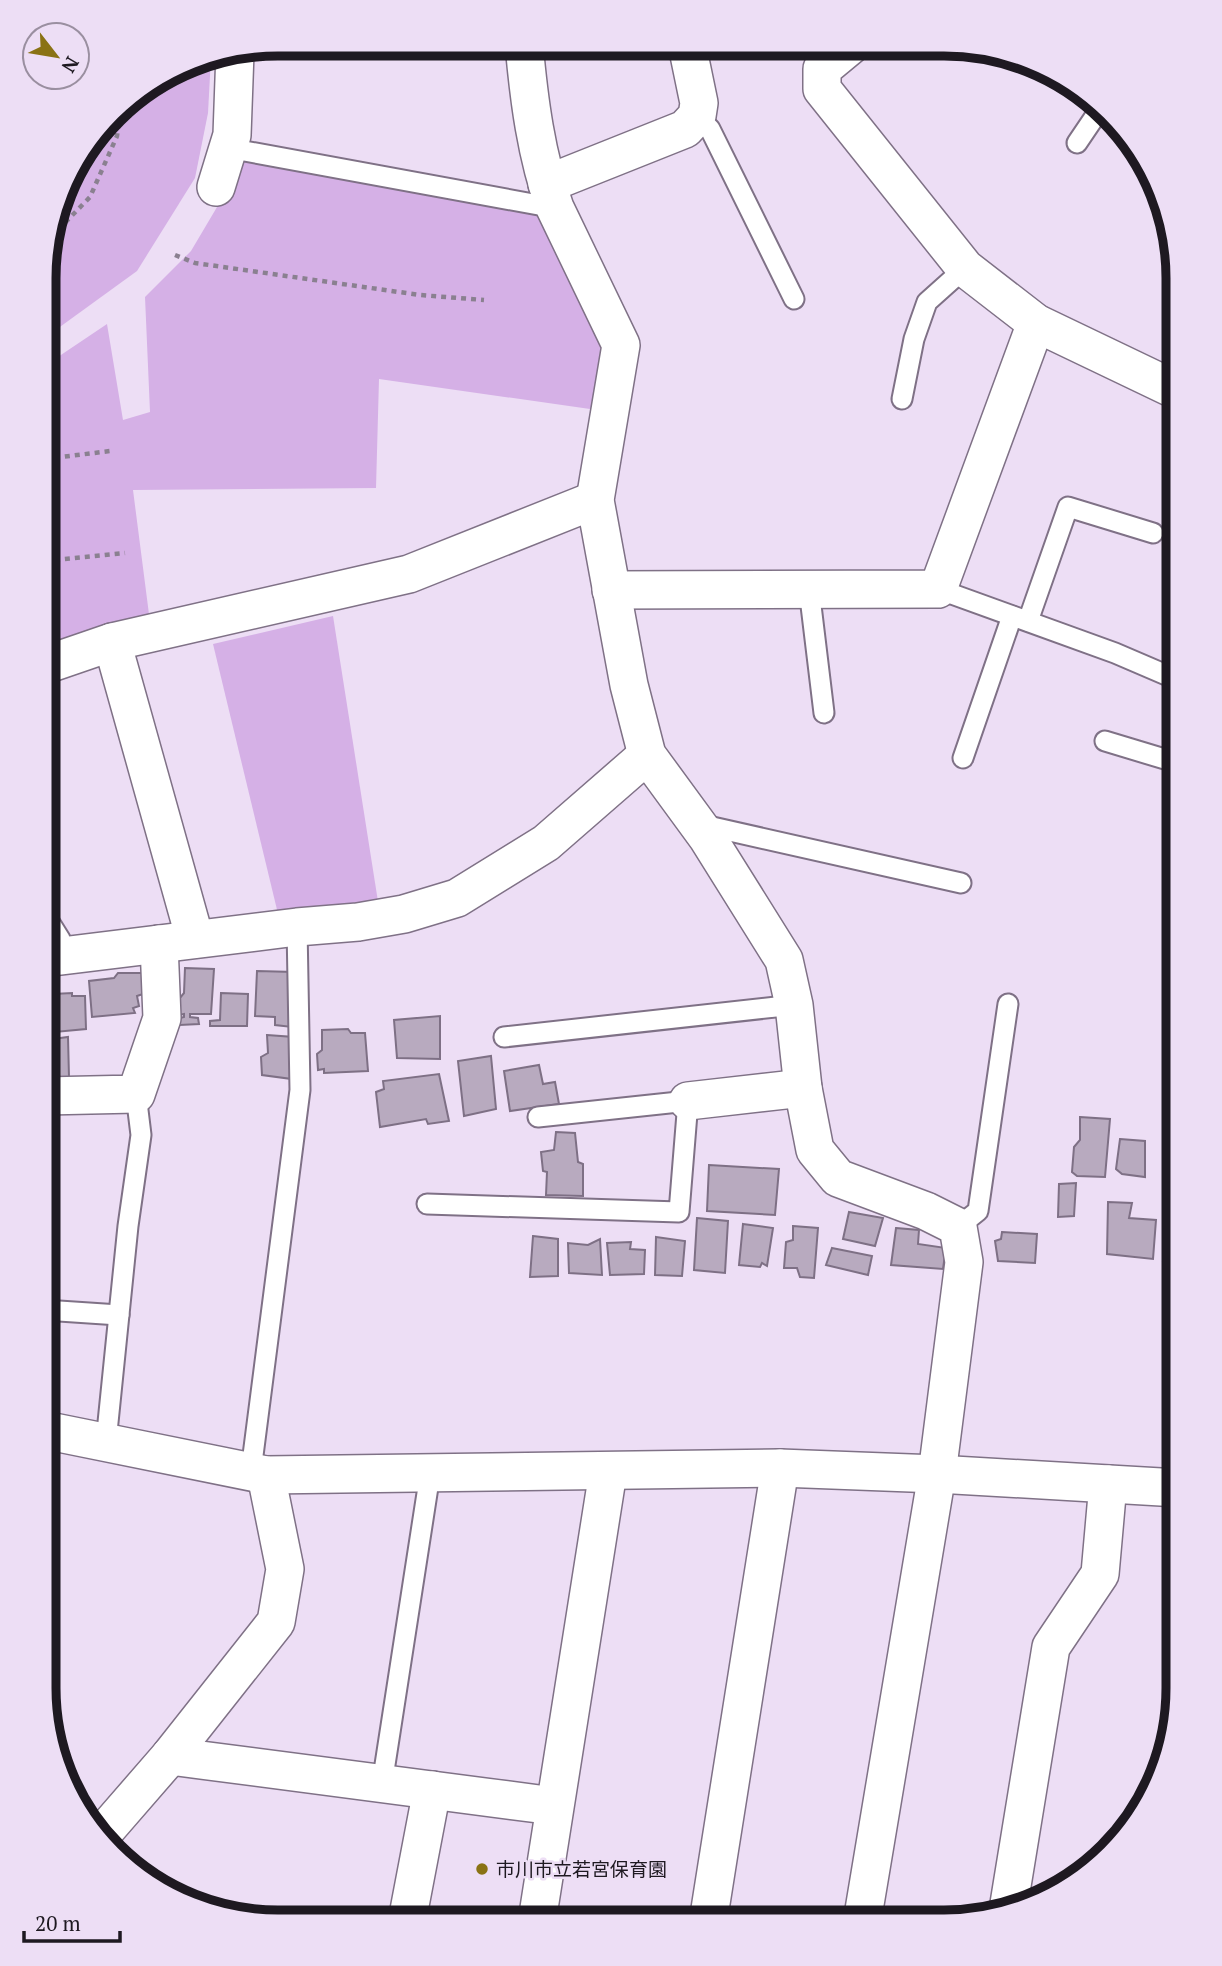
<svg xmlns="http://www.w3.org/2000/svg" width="1222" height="1966" font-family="'PT Serif','Noto Sans JP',serif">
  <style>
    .green { fill: #d5b0e6 }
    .building { fill: #b8aabf; stroke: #7e7085; stroke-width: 2 }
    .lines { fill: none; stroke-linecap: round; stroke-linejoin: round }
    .service-casing { stroke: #7f7186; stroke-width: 23 }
    .minor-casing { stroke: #7f7186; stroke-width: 40 }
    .path { stroke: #8a8090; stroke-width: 4.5; stroke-dasharray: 5 5; stroke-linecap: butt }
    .service { stroke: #fff; stroke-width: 19 }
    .minor { stroke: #fff; stroke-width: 37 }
    .poi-dot { fill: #8a7214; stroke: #eddef5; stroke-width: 2.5 }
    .labels { text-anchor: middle; stroke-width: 5; stroke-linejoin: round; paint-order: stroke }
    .poi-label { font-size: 19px; fill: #1e1921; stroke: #eddef5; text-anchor: start }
    .rim { fill: none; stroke: #1e1921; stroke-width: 9 }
  </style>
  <rect width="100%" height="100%" fill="#eddef5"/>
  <!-- green -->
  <g class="green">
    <polygon points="211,57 208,113 195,178 137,271 46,337 46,248 68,174 123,102 189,61"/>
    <polygon points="236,155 542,210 610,345 597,410 379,379 376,488 133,490 150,622 45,654 46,365 107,324 123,420 150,412 145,297 191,251 220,202"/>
    <polygon points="333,616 379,908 279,918 213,644"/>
  </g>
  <!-- building -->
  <g class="building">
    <polygon points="185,968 214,969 211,1014 190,1014 190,1017 198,1018 199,1024 180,1025 180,1018 184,1017 184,1014 179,1015 179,999 184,993"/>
    <polygon points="257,971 294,972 292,1027 275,1025 275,1017 255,1016"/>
    <polygon points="118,973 142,973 143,994 137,996 139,1006 133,1008 135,1013 92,1017 89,981 114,978"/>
    <polygon points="72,993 72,996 85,996 86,1029 55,1032 53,1009 48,1007 48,1002 52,1001 53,994"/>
    <polygon points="221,993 248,994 247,1026 210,1026 210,1021 220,1020"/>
    <polygon points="440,1016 440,1059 397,1058 394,1020"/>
    <polygon points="348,1029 351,1033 365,1033 368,1071 324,1073 324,1069 318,1070 317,1054 322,1050 322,1030"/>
    <polygon points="267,1035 294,1037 292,1079 262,1075 261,1057 268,1053"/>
    <polygon points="68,1037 69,1077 47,1079 45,1040"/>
    <polygon points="491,1056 496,1109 464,1116 458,1061"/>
    <polygon points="539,1065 543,1084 555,1082 559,1104 510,1111 504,1071"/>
    <polygon points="439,1074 449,1121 428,1124 426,1119 380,1127 376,1092 384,1089 383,1081"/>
    <polygon points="1080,1117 1110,1119 1105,1177 1077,1176 1072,1172 1074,1147 1080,1140"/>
    <polygon points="556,1132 575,1133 578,1162 583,1164 583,1196 546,1195 547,1172 543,1171 541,1152 554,1150"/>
    <polygon points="1120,1139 1145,1141 1145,1177 1122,1174 1116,1169"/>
    <polygon points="709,1165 779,1169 775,1215 707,1211"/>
    <polygon points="1076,1183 1074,1216 1058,1217 1059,1184"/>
    <polygon points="1108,1202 1132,1203 1129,1218 1156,1220 1153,1259 1107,1254"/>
    <polygon points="849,1212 883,1218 875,1246 843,1239"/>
    <polygon points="697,1218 728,1221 725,1273 694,1270"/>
    <polygon points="1178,1222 1178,1261 1163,1261 1165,1223"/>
    <polygon points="743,1224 773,1228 767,1266 762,1263 760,1267 739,1265"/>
    <polygon points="793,1226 818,1228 814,1278 800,1277 797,1268 784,1268 786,1242 793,1240"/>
    <polygon points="896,1228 919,1230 918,1244 946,1248 943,1269 891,1265"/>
    <polygon points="1002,1232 1037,1234 1035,1263 998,1261 995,1241 1001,1239"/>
    <polygon points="533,1236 558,1239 558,1276 530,1277"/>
    <polygon points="656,1237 685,1241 682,1276 655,1275"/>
    <polygon points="600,1239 602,1275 569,1273 568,1243 588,1245"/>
    <polygon points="631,1242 630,1249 645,1250 644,1274 610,1275 607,1243"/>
    <polygon points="832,1248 872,1256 868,1275 826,1265"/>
  </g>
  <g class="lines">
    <defs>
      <g id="service">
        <polyline points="697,116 710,129 794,299"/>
        <polyline points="1077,143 1100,109"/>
        <polyline points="228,148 555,208"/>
        <polyline points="902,399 914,339 927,302 965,268"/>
        <polyline points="809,589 824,713"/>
        <polyline points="938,589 1115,653 1178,680"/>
        <polyline points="1028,621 1068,507 1153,533"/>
        <polyline points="1105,741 1178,763"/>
        <polyline points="963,758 1012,616"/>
        <polyline points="699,824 961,883"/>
        <polyline points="45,915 60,939 65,955"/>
        <polyline points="504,1037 794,1005"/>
        <polyline points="427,1204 679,1212 688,1101 538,1117"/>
        <polyline points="958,1227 978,1211 1008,1004"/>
        <polyline points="44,1310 119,1315"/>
        <polyline points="106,1442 128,1226 141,1135 136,1094"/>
        <polyline points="251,1471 300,1090 297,927"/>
        <polyline points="382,1784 430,1474"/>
      </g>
      <g id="minor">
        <path d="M 524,44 C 529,100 536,155 555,208 L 621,345 L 595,500 L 629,685 L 647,755 L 707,837 L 784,960 L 794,1005 L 803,1088 L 815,1150 L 838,1178 L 926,1211 L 958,1227 L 964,1262 L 937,1474 L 862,1922"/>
        <polyline points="851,45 822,69 822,89 965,268 1036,323 1178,391"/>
        <polyline points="547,184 685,129 697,116 699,103 687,45"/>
        <polyline points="216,187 232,135 235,52"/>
        <polyline points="611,590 938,589 1036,323"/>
        <polyline points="112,642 195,939"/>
        <polyline points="45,665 112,642 409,574 595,500"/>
        <polyline points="45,958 297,927 358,922 404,914 457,898 546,843 647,755"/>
        <polyline points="45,1096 136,1094 162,1018 159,944"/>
        <polyline points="688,1101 803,1088"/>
        <polyline points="44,1430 266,1475 780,1468 937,1474 1178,1488"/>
        <polyline points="170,1756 554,1806"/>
        <polyline points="104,1832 170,1756 276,1622 285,1569 266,1475"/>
        <polyline points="1008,1910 1051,1647 1100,1574 1108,1484"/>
        <polyline points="407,1921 432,1790"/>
        <polyline points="537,1921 608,1472"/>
        <polyline points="708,1922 780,1468"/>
      </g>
    </defs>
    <!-- service casing -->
    <use href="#service" class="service-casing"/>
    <!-- minor casing -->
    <use href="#minor" class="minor-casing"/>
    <!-- path -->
    <g class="path">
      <polyline points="50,235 56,232 90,197 117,136 121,105"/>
      <polyline points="175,255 195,263 420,295 484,300"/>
      <polyline points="45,459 110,451"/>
      <polyline points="45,561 125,553"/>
    </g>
    <!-- service -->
    <use href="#service" class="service"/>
    <!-- minor -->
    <use href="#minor" class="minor"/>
  </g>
  <!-- markers -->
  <circle class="poi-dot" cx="482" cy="1869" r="7"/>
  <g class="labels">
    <!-- poi labels -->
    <g class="poi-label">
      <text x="496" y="1876">市川市立若宮保育園</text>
    </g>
  </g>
  <!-- crop -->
  <path d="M0 0H1222V1966H0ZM278 56H944A222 222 0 0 1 1166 278V1688A222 222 0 0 1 944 1910H278A222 222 0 0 1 56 1688V278A222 222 0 0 1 278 56Z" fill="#eddef5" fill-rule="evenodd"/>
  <path class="rim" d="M278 56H944A222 222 0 0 1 1166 278V1688A222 222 0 0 1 944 1910H278A222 222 0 0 1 56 1688V278A222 222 0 0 1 278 56Z"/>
  <!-- north arrow -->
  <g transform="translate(56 56) rotate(121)"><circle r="33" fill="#eddef5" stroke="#9a8fa0" stroke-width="2"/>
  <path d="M0-5L12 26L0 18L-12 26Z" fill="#8a7214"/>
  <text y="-10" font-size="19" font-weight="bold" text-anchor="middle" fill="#1e1921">N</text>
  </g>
  <!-- scale -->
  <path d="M24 1931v10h96v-10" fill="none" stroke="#1e1921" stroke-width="3.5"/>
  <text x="35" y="1931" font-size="21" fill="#1e1921" stroke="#eddef5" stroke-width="5" paint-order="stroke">20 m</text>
</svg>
